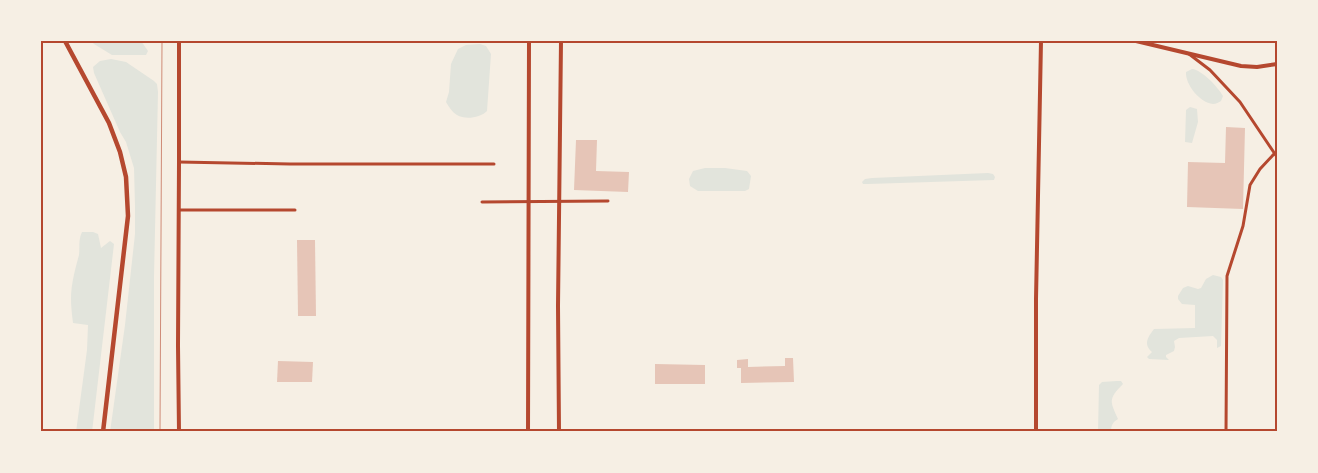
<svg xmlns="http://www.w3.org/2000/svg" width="1318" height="473" font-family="'Nunito Sans',sans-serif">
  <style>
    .green { fill: #e2e4dc }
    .building { fill: #e6c5b7 }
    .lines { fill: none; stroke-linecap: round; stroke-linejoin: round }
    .minor { stroke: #b5482f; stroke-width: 3 }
    .tertiary { stroke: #b5482f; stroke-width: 4 }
    .secondary { stroke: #b5482f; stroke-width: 4.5 }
    .tram { stroke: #cf8b77; stroke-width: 1 }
    .neatline { fill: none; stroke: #b5482f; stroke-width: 2 }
  </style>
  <rect width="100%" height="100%" fill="#f6efe4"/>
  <!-- green -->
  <g class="green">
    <polygon points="91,41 141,41 148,51 146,55 112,55 94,44"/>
    <path d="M 480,44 L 486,46 L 491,54 L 487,111 C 480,118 465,120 457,115 C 452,112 449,107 446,102 L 449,92 L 451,64 L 458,49 L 466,45 Z"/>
    <polygon points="111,59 126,62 154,81 157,84 158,92 154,277 154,432 110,432 125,325 135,234 135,206 134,168 126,142 120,132 94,73 93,67 100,61"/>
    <path d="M 1192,69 C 1202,70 1218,87 1223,96 L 1221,101 C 1219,102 1216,104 1213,104 C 1200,103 1185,84 1186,72 Z"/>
    <polygon points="1190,107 1197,109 1198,122 1192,143 1185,142 1186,110"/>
    <polygon points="705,168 725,168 747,171 751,176 749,189 745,191 698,191 690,186 689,179 693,171"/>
    <polygon points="988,173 993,174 995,177 994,180 868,184 863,184 862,182 865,179 872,178"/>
    <path d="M 82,232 L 93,232 L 98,234 L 101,248 L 110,241 L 114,244 L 92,432 L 76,432 L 87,350 L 88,325 L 73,323 C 72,315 71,307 71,299 C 71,284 75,270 79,255 C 80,248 78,240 82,232 Z"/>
    <path d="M 1213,275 L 1221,277 L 1223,280 L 1221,346 L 1217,348 L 1217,340 L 1213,336 L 1179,338 L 1174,341 L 1175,347 L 1174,351 L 1166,355 L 1166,357 L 1169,360 L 1149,359 L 1147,357 L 1152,352 C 1143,344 1148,337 1154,329 L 1195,328 L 1195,305 L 1182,304 L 1178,299 L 1178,296 L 1183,288 L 1188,286 L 1198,289 L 1201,288 L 1206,279 Z"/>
    <path d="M 1117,381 L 1121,381 L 1123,384 C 1108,399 1110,401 1118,419 C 1113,422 1111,425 1111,432 L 1098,432 L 1099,385 L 1102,382 Z"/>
  </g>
  <!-- building -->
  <g class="building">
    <polygon points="1226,127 1245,128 1243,209 1187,207 1188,162 1225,163"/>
    <polygon points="576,140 597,140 596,171 629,172 628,192 574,190"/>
    <polygon points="297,240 315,240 316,316 298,316"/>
    <polygon points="785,358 793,358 794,382 741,383 741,368 737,368 737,360 748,359 748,367 785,366"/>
    <polygon points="278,361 313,362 312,382 277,382"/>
    <polygon points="655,364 705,365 705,384 655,384"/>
  </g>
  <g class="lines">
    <!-- minor -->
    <g class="minor">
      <polyline points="1189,54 1210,70 1240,102 1277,157"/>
      <polyline points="179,162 290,164 494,164"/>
      <polyline points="482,202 608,201"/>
      <polyline points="179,210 295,210"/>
      <polyline points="1226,432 1227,276 1243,226 1250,185 1260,169 1274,154"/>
    </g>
    <!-- tertiary -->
    <g class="tertiary">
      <polyline points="179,41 179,162 178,346 179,432"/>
      <polyline points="1136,41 1241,66 1257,67 1277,64"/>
      <polyline points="528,432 529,41"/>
      <polyline points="559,432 558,306 561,41"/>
      <polyline points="1036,432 1036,299 1041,41"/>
    </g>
    <!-- secondary -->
    <polyline class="secondary" points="65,41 109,123 120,152 126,177 128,216 103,432"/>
    <!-- tram -->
    <polyline class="tram" points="160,432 162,41"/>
  </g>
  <!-- border -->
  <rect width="1318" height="473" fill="none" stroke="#f6efe4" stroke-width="85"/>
  <rect x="42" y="42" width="1234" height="388" class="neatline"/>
</svg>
